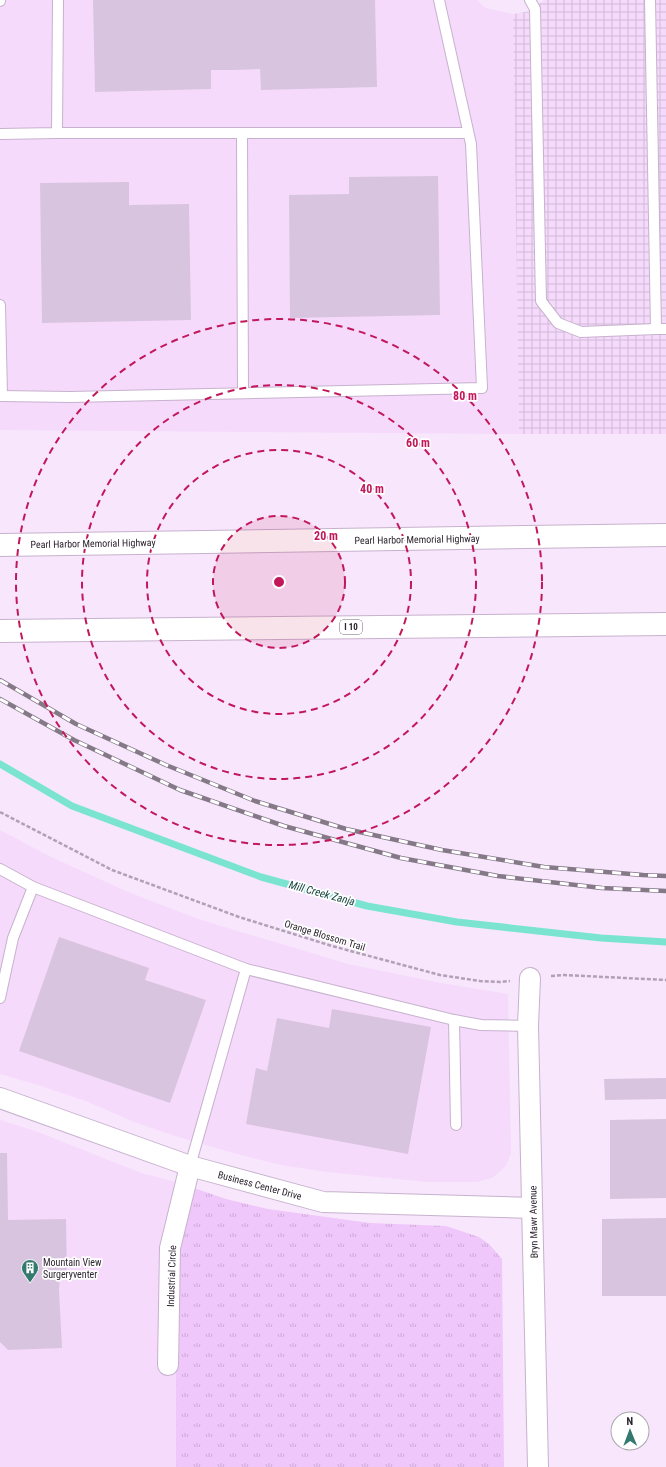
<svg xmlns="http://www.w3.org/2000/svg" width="666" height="1467" font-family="'Roboto Condensed',sans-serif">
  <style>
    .built { fill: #f5dafc }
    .industrial { fill: url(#industrial-grid) }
    .grass { fill: url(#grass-tufts) }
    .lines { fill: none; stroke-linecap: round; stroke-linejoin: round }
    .stream { stroke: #7ae4d1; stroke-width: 7 }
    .building { fill: #d9c4df }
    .lane-casing { stroke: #c7b2cd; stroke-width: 12 }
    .street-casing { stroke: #c7b2cd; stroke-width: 22 }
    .highway-casing { stroke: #c7b2cd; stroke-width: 24 }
    .path { stroke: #b0a2b4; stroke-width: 2.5; stroke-dasharray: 4 2; stroke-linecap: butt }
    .lane { stroke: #fff; stroke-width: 10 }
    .street { stroke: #fff; stroke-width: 20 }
    .highway { stroke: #fff; stroke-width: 22 }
    .rail-casing { stroke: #857988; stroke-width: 4.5 }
    .rail { stroke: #fff; stroke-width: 3; stroke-dasharray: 9; stroke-linecap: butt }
    .ring { fill: none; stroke: #c2185b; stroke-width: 2; stroke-dasharray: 7 5 }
    .labels { text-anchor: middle; stroke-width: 3.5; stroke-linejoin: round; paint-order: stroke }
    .shield { fill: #fff; stroke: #6c666d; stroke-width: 1 }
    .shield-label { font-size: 9px; font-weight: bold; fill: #2d252f }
    .street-label { font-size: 10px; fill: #2d252f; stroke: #fff }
    .poi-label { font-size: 10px; fill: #2d252f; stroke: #fff; text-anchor: start }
    .water-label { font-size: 11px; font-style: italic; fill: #12433b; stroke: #fff }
    .centre { fill: #c2185b; stroke: #fff; stroke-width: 2 }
    .ring-label { font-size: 12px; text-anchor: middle; font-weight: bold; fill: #c2185b; stroke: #fff; stroke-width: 3.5; stroke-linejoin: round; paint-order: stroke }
  </style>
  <defs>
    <pattern id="industrial-grid" width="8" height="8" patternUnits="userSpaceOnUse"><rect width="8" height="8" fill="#f5dafc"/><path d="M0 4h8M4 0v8" fill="none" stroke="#d2bbd8"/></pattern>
    <pattern id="grass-tufts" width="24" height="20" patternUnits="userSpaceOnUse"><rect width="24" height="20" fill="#efc7fa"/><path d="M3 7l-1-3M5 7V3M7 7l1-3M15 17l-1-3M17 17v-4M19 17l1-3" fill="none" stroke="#cdabd7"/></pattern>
  </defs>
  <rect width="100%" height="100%" fill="#f7e6fc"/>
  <!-- built -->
  <g class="built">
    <polygon points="0,0 477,0 485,8 513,14 519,434 0,430"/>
    <polygon points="0,830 51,857 128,892 201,920 348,964 441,983 508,994 511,1153 506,1166 492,1178 477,1182 427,1182 327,1172 281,1165 226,1151 175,1136 132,1121 86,1101 38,1085 0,1074"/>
    <polygon points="0,1120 38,1132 141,1173 176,1182 177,1467 0,1467"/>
  </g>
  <!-- industrial -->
  <polygon class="industrial" points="544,0 666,0 666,434 519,434 513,14 531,11"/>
  <!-- grass -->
  <polygon class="grass" points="176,1182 226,1199 268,1209 370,1223 446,1226 479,1237 489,1244 502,1259 504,1467 176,1467"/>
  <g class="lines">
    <!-- stream -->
    <polyline class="stream" points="0,764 72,806 261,877 367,906 457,922 601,938 666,942"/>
  </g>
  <!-- building -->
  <g class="building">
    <polygon points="93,0 375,0 377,87 261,90 260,69 234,70 211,70 211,89 95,92"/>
    <polygon points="438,176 440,315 290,318 289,195 349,194 349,177"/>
    <polygon points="129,182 129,205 189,204 191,320 42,323 40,183"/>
    <polygon points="59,937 149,968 145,980 206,1000 170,1103 19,1051"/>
    <polygon points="332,1009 431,1027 408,1154 246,1124 256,1068 267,1071 277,1018 329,1028"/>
    <polygon points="666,1078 666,1099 605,1100 604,1079"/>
    <polygon points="666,1119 666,1198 610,1199 610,1120"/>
    <polygon points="0,1153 7,1153 8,1220 66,1219 67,1276 60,1276 59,1290 62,1348 8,1350 0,1342"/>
    <polygon points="666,1218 666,1296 602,1296 602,1219"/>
  </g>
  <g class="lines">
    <defs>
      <g id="lane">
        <polyline points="530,0 535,9 541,301 558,323 581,332 656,329"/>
        <polyline points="650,0 656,329 666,329"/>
        <polyline points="0,1 0,0"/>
        <polyline points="57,133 468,133"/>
        <polyline points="242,133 243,393"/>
        <polyline points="0,134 57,133 58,0"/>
        <polyline points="0,305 2,396"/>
        <polyline points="0,396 70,397 482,388 471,144 439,0"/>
        <polyline points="0,869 33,887 13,938 0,998"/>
        <polyline points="33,887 246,969"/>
        <polyline points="454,1020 456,1125"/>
        <polyline points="190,1166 246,969 454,1020 481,1025 528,1026"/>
      </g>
      <g id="street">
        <polyline points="530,978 528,1026 538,1467"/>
        <polyline points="0,1098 190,1166 323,1202 532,1208"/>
        <polyline points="168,1365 170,1248 190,1166"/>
      </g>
      <g id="highway">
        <polyline points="0,545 666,535"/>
        <polyline points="0,631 666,624"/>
      </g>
    </defs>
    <!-- lane casing -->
    <use href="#lane" class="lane-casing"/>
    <!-- street casing -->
    <use href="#street" class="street-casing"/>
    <!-- highway casing -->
    <use href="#highway" class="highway-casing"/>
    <!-- path -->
    <g class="path">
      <polyline points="0,812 112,870 239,917 332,946 440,975 480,981 500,982 510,981"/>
      <polyline points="551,976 564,975 666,980"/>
    </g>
    <!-- lane -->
    <use href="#lane" class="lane"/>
    <!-- street -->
    <use href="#street" class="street"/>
    <!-- highway -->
    <use href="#highway" class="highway"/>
    <defs>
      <g id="rail">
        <polyline points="0,680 76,724 166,765 255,801 346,829 442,850 544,867 643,875 666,876"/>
        <polyline points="0,699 74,740 180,790 284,826 401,858 498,876 602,888 666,891"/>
      </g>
    </defs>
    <!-- rail casing -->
    <use href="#rail" class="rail-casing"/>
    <!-- rail -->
    <use href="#rail" class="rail"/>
  </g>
  <!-- distance rings -->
  <circle cx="279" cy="582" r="66" fill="#c2185b" fill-opacity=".12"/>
  <g class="ring">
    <circle cx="279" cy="582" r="66"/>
    <circle cx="279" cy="582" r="132"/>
    <circle cx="279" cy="582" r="197"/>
    <circle cx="279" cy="582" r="263"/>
  </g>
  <!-- icons -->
  <defs>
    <symbol id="building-pin" viewBox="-11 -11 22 30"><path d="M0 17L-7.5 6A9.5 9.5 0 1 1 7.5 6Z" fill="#34796d" stroke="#fff"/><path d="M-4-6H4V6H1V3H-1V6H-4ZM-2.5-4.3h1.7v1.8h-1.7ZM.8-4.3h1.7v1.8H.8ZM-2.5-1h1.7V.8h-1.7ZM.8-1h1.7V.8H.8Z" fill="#fff"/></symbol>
  </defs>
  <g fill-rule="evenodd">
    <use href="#building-pin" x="20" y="1258" width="20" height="27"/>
  </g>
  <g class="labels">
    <!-- shield labels -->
    <rect class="shield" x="340" y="620" width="22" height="14" rx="3"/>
    <g class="shield-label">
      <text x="351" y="630">I 10</text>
    </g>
    <!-- street labels -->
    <g class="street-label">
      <text transform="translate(417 539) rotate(-1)" y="4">Pearl Harbor Memorial Highway</text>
      <text transform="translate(93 543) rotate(-1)" y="4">Pearl Harbor Memorial Highway</text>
      <text transform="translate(325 935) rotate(17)" y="4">Orange Blossom Trail</text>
      <text transform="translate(260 1185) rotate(15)" y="4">Business Center Drive</text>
      <text transform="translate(533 1222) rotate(-91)" y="4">Bryn Mawr Avenue</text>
      <text transform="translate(171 1276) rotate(-88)" y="4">Industrial Circle</text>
    </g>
    <!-- poi labels -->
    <g class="poi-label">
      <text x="43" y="1266">Mountain View<tspan x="43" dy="12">Surgeryventer</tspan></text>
    </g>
    <!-- water labels -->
    <g class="water-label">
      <text transform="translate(322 893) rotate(15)" y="4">Mill Creek Zanja</text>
    </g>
  </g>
  <circle cx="279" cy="582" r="6" class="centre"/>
  <g class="ring-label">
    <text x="465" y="400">80 m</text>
    <text x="418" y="447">60 m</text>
    <text x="372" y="493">40 m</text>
    <text x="326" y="540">20 m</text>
  </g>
  <!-- north arrow -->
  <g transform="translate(630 1431) rotate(359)"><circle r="19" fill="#ffffff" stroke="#aba8ac"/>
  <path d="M0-3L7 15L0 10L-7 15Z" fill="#34796d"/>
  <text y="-6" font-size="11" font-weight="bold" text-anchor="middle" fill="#2d252f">N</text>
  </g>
</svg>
